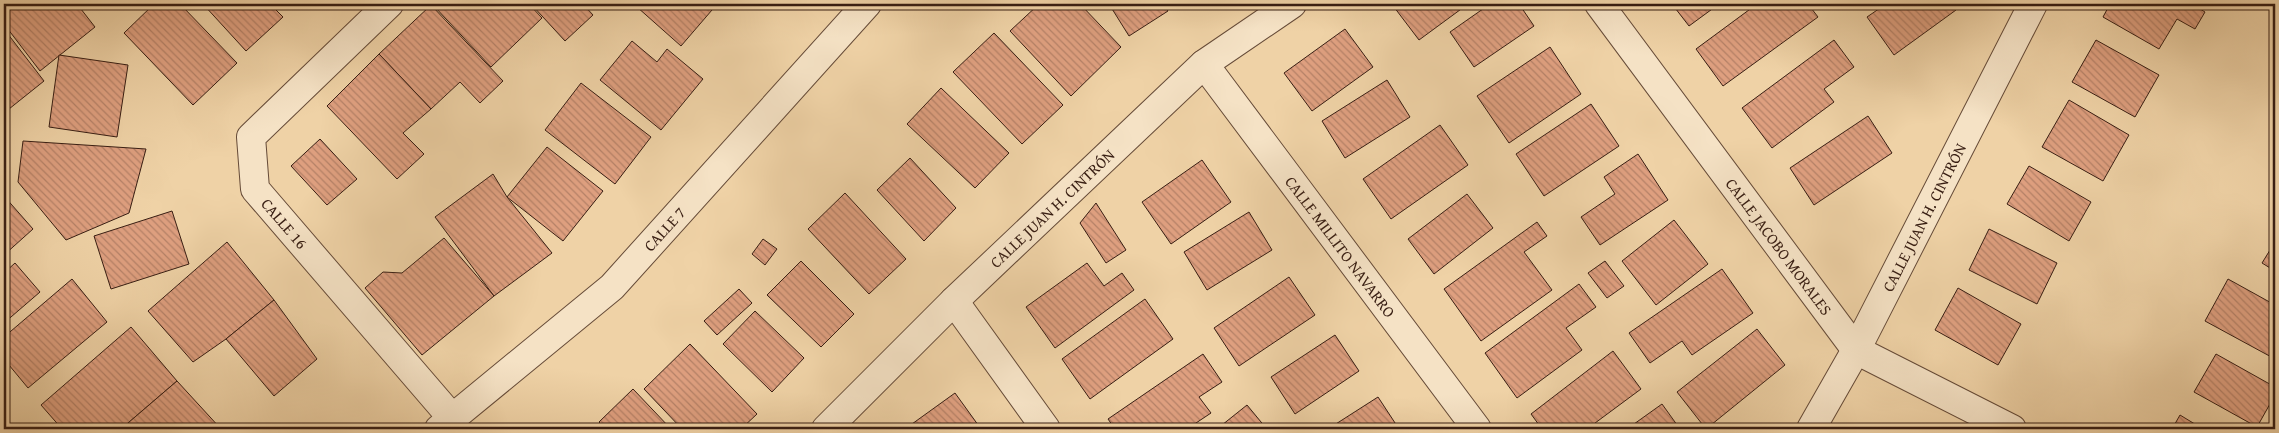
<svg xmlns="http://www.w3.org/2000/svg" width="2279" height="433" font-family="'Gentium Book Plus',serif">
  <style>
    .building { fill: url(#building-back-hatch); stroke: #381e13 }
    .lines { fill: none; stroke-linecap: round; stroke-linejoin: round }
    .minor-casing { stroke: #664b38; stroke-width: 30 }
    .minor { stroke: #f5e2c5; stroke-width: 28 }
    .labels { text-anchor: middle; stroke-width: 5; stroke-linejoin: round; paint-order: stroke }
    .street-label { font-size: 16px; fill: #381e13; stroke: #f5e2c5 }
  </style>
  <defs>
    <pattern id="building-back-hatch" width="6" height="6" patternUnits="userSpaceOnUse" patternTransform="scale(1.25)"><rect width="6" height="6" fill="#de9f7f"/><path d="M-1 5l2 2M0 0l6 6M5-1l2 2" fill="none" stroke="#b58167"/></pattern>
  </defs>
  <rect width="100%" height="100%" fill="#efd2a6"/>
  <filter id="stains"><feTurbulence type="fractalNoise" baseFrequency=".004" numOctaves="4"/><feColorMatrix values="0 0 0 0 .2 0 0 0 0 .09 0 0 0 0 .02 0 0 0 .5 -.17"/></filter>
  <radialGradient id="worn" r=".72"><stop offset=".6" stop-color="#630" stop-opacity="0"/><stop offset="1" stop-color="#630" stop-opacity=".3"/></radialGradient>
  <!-- building -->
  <g class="building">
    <polygon points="4,4 77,4 95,27 40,71 4,24"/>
    <polygon points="154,4 180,4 237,63 193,105 124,33"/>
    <polygon points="203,4 270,4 283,17 246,51"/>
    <polygon points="432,4 529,4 542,18 491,67"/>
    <polygon points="531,4 583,4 593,15 565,41"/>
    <polygon points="640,4 705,4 712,10 681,46 637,7"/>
    <polygon points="1039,4 1080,4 1121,47 1071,96 1010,31"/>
    <polygon points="1109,4 1163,4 1168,11 1129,36"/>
    <polygon points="1398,4 1468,4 1419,40 1394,7"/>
    <polygon points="1490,4 1519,4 1534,26 1474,67 1450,32"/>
    <polygon points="1672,4 1719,4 1689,26"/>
    <polygon points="1757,4 1808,4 1818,17 1723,86 1696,49"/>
    <polygon points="1886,4 1952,4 1956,10 1894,55 1867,17"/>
    <polygon points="2110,4 2192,4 2205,12 2195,29 2177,19 2159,49 2103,17"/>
    <polygon points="431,5 503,81 480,103 460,82 431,109 379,54"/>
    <polygon points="4,29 44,81 4,113"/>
    <polygon points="1345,29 1373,67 1312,111 1284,73"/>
    <polygon points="994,33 1063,105 1022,144 953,72"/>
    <polygon points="1834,40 1854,67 1824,89 1834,102 1772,148 1742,108"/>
    <polygon points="2096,40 2159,75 2135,117 2072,82"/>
    <polygon points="632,41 657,62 667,49 703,79 661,130 600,80"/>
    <polygon points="1550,47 1581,94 1509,143 1477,96"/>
    <polygon points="379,54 431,109 403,133 424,154 397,179 327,106"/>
    <polygon points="59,55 128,65 117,137 49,127"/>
    <polygon points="1387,80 1410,117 1345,158 1322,121"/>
    <polygon points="581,83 651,137 615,184 545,130"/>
    <polygon points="941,88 1009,153 975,188 907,124"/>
    <polygon points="2069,100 2129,135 2103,181 2042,147"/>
    <polygon points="1591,104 1619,146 1544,196 1516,154"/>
    <polygon points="1868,116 1892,153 1814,205 1790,168"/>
    <polygon points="1440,125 1468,165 1391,219 1363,179"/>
    <polygon points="320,139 357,179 327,205 291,166"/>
    <polygon points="23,141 146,149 129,213 66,240 18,182"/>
    <polygon points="547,147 603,191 563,241 507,197"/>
    <polygon points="1638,154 1668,200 1600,245 1581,217 1615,194 1604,177"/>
    <polygon points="910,158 956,208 924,241 877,190"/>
    <polygon points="1202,160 1231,202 1171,244 1142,202"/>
    <polygon points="2029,166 2091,202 2069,241 2007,204"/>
    <polygon points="493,174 507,197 552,253 494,296 435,217"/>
    <polygon points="845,193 906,259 869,294 808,229"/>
    <polygon points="1467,194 1493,228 1434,274 1408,239"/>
    <polygon points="4,196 33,229 4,255"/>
    <polygon points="1096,203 1126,250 1106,263 1080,223"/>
    <polygon points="172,211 189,264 111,289 94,236"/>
    <polygon points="1249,212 1272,250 1207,290 1184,252"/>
    <polygon points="1674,220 1708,264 1656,305 1622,261"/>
    <polygon points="1537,222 1547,236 1524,252 1552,290 1481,341 1444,289"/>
    <polygon points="1989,229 2057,263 2037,304 1969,270"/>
    <polygon points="444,238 494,296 422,355 365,288 383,272 402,273"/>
    <polygon points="763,239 777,249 765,265 752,254"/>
    <polygon points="227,242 274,300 226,339 193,362 148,311"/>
    <polygon points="2275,242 2275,271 2262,263"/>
    <polygon points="801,261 854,314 821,347 767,295"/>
    <polygon points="1605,261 1624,286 1607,298 1588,273"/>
    <polygon points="15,263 40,292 4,323 4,273"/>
    <polygon points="1087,263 1104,286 1122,273 1134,290 1055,348 1026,307"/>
    <polygon points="1722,269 1753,313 1692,355 1682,341 1650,363 1629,333"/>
    <polygon points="1289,277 1315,315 1239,366 1214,328"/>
    <polygon points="72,279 107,322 28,388 4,359 4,337"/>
    <polygon points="2228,279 2275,305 2275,359 2205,321"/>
    <polygon points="1579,284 1596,307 1566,328 1582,350 1517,398 1485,353"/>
    <polygon points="1958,288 2021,324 1998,365 1935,330"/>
    <polygon points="739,289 752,303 717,335 704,321"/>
    <polygon points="1145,299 1173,339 1090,399 1062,359"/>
    <polygon points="274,300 317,359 274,396 226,339"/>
    <polygon points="755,311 804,358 772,392 723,344"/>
    <polygon points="131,327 177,381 121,429 62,429 41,405"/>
    <polygon points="1757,329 1785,365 1706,429 1677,392"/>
    <polygon points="1335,335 1359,371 1295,414 1271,377"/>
    <polygon points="690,344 757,414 741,429 682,429 644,389"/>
    <polygon points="1613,351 1641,389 1587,429 1542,429 1531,414"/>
    <polygon points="1203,354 1222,382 1199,397 1211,413 1187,429 1115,429 1108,419"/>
    <polygon points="2216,354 2275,387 2275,395 2257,427 2194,392"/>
    <polygon points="177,381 221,429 121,429"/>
    <polygon points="633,389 671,429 606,429 599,422"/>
    <polygon points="955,393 981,429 905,429"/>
    <polygon points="1378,397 1399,429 1328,429"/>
    <polygon points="1662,404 1680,429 1627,429"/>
    <polygon points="1247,405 1266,428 1264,429 1217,429"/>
    <polygon points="2180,415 2203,429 2172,429"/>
  </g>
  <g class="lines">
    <defs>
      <g id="minor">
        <path id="s1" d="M 389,4 L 251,137 L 255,189 L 453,419"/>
        <path id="s2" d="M 1599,4 L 1856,350 L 2012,429"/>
        <path id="s3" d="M 1204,64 L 1477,429"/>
        <polyline points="954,301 1046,429"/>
        <path id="s4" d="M 439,429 L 612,287 L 867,4"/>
        <path id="s5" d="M 826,429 L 954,301 L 1204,64 L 1292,4"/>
        <path id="s6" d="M 1811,429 L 1856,350 L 2033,4"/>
      </g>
    </defs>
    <!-- minor casing -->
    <use href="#minor" class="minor-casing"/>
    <!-- minor -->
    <use href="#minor" class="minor"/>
  </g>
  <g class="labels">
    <!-- street labels -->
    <g class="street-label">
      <text dy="6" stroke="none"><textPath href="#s5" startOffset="316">CALLE JUAN H. CINTRÓN</textPath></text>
      <text dy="6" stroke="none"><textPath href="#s6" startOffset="240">CALLE JUAN H. CINTRÓN</textPath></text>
      <text dy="6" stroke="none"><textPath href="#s1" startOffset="289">CALLE 16</textPath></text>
      <text dy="6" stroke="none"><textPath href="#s4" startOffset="302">CALLE 7</textPath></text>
      <text dy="6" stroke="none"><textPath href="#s3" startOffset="228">CALLE MILLITO NAVARRO</textPath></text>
      <text dy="6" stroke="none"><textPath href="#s2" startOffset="302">CALLE JACOBO MORALES</textPath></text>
    </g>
  </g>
  <!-- margin -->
  <rect width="2279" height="433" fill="none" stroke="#efd2a6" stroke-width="20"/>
  <rect x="5" y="5" width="2269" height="423" fill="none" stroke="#381e13" stroke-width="2.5"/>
  <rect x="10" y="10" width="2259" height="413" fill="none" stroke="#381e13"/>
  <rect width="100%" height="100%" filter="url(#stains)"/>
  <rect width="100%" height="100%" fill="url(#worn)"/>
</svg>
